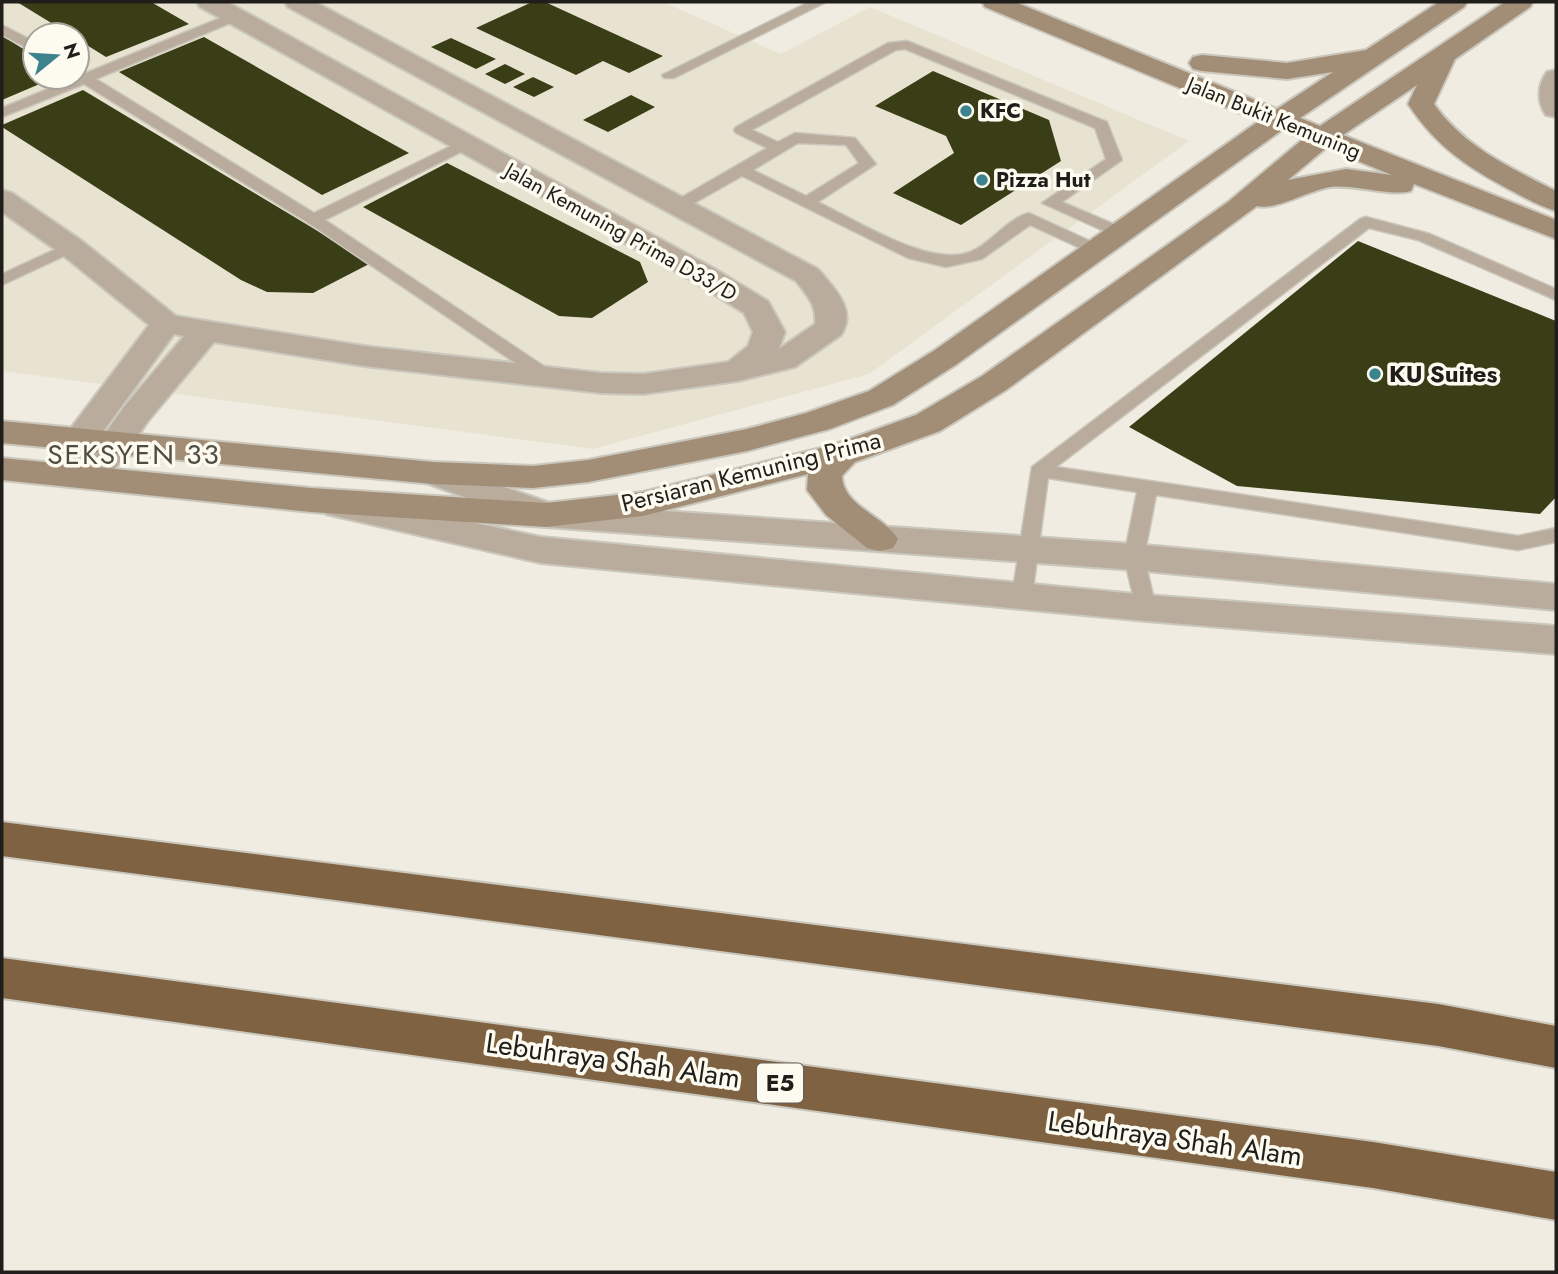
<svg xmlns="http://www.w3.org/2000/svg" width="1558" height="1274" font-family="Jost,sans-serif">
  <style>
    .built { fill: #e8e2d0; fill-rule: evenodd }
    .building { fill: #3a3e17 }
    .lines { fill: none; stroke-linecap: round; stroke-linejoin: round }
    .lane-casing { stroke: #cac7bd; stroke-width: 3 }
    .street-casing { stroke: #cac7bd; stroke-width: 4 }
    .secondary-casing { stroke: #cac7bd; stroke-width: 4 }
    .highway-casing { stroke: #cac7bd; stroke-width: 4 }
    .lane { fill: #baac9d; fill-rule: evenodd }
    .street { fill: #baac9d; fill-rule: evenodd }
    .secondary { fill: #a28d76; fill-rule: evenodd }
    .highway { fill: #7f6242; fill-rule: evenodd }
    .poi-dot { fill: #3c838d; stroke: #fdfaef; stroke-width: 2.5 }
    .labels { text-anchor: middle; stroke-width: 7; stroke-linejoin: round; paint-order: stroke }
    .far-poi-label { font-size: 21px; font-weight: bold; fill: #1f1e1a; stroke: #fdfaef; text-anchor: start }
    .far-street-label { font-size: 21px; fill: #1f1e1a; stroke: #fdfaef }
    .shield { fill: #fdfaef; stroke: #62605a; stroke-width: 2 }
    .shield-label { font-size: 23px; font-weight: bold; fill: #1f1e1a }
    .poi-label { font-size: 24px; font-weight: bold; fill: #1f1e1a; stroke: #fdfaef; text-anchor: start }
    .street-label { font-size: 24px; fill: #1f1e1a; stroke: #fdfaef }
    .quarter-label { font-size: 28px; letter-spacing: 2px; fill: #4f4c43; stroke: #fdfaef }
    .near-street-label { font-size: 28px; fill: #1f1e1a; stroke: #fdfaef }
  </style>
  <rect width="100%" height="100%" fill="#f0ece1"/>
  <!-- built -->
  <path class="built" d="M 2,2 L 663,2 L 781,54 L 870,7 L 1189,141 L 869,374 L 593,449 L 2,371 ZM 35,35 L 77,35 L 77,77 L 35,77 Z"/>
  <!-- building -->
  <g class="building">
    <polygon points="17,2 151,2 189,24 106,57 77,39 77,35 71,35"/>
    <polygon points="532,2 545,2 663,56 629,73 603,61 576,75 476,28"/>
    <polygon points="2,36 35,56 35,77 56,77 2,100"/>
    <polygon points="204,37 364,128 409,153 322,195 119,72"/>
    <polygon points="451,38 496,59 476,69 431,47"/>
    <polygon points="505,64 525,74 505,84 485,74"/>
    <polygon points="933,71 1049,120 1061,161 961,225 893,193 954,153 946,136 875,106"/>
    <polygon points="533,77 554,87 534,97 513,87"/>
    <polygon points="83,90 326,236 371,263 313,293 267,292 241,280 2,127 2,125"/>
    <polygon points="631,95 655,107 608,132 583,120"/>
    <polygon points="447,163 640,262 648,282 592,318 559,316 363,207"/>
    <polygon points="1358,241 1556,321 1556,497 1540,514 1237,486 1129,427"/>
  </g>
  <g class="lines">
    <defs>
      <g id="lane">
        <polygon points="809,2 826,2 674,78 664,78 662,75"/>
        <polygon points="235,12 240,13 240,19 96,79 314,213 459,142 469,142 472,145 469,148 325,220 554,373 557,377 554,381 542,381 307,222 84,84 2,117 2,108 77,77 77,69 86,73"/>
        <polygon points="2,25 35,42 35,52 2,35"/>
        <path d="M 907,41 L 1107,122 L 1122,160 L 1062,202 L 1127,230 L 1129,233 L 1127,236 L 1115,236 L 1042,203 L 1106,159 L 1095,128 L 905,49 L 896,50 L 752,130 L 778,142 L 795,133 L 855,138 L 876,164 L 818,202 C 856,220 930,268 970,252 C 991,244 1006,219 1029,213 L 1103,247 L 1105,250 L 1103,253 L 1091,253 L 1030,225 L 982,259 L 946,267 L 908,258 L 742,176 L 682,210 L 670,210 L 668,207 L 670,204 L 767,148 L 736,133 L 734,130 L 736,127 L 888,43 ZM 798,143 L 846,145 L 859,163 L 806,196 L 753,170 Z"/>
        <polygon points="1366,217 1430,234 1556,289 1556,300 1418,240 1369,228 1056,467 1518,536 1556,528 1556,542 1518,550 1156,495 1144,557 1156,608 1153,613 1146,615 1139,613 1136,608 1124,557 1137,492 1048,478 1032,596 1029,601 1022,603 1015,601 1012,596 1032,467 1360,219"/>
        <polygon points="71,242 79,247 77,250 2,285 2,274"/>
      </g>
      <g id="street">
        <path d="M 197,2 L 227,2 L 715,269 L 768,301 L 785,332 L 779,349 L 815,324 C 817,306 807,295 796,281 L 288,7 L 285,2 L 315,2 L 818,269 C 833,287 858,310 841,335 L 795,367 L 738,381 L 643,394 L 601,393 L 364,366 L 214,342 L 148,421 L 103,486 L 91,489 L 79,486 L 73,478 L 79,470 L 124,407 L 184,336 L 174,334 L 67,481 L 55,484 L 43,481 L 38,473 L 43,465 L 149,325 L 60,253 L 2,212 L 2,190 L 12,193 L 82,241 L 176,316 L 206,321 L 364,346 L 601,373 L 643,374 L 728,362 L 748,346 L 753,332 L 744,313 L 693,281 L 200,7 Z"/>
        <path d="M 1556,70 L 1556,117 L 1546,115 C 1537,102 1537,86 1547,72 Z"/>
        <polygon points="433,462 550,503 1134,544 1556,584 1556,610 1134,570 546,527 421,481 416,473 421,465"/>
        <polygon points="339,494 541,537 1146,595 1556,626 1556,654 1146,621 541,563 326,514 321,506 326,498"/>
      </g>
      <path id="secondary" d="M 982,2 L 1015,2 L 1277,109 L 1333,72 L 1287,79 L 1202,71 L 1193,69 L 1189,63 L 1193,57 L 1202,55 L 1287,63 L 1366,50 L 1439,2 L 1467,2 L 1464,7 L 1300,118 L 1320,126 L 1505,2 L 1533,2 L 1530,7 L 1455,59 L 1434,104 C 1464,147 1511,168 1556,191 L 1556,211 C 1542,207 1529,200 1516,193 C 1470,169 1437,148 1408,104 L 1417,85 L 1343,135 L 1556,220 L 1556,239 L 1414,184 L 1411,191 C 1389,197 1357,184 1330,187 C 1310,190 1275,211 1257,206 L 1006,390 L 940,431 L 855,462 L 842,476 C 843,506 883,515 898,539 L 893,548 L 880,551 L 867,548 L 826,515 L 807,490 L 808,474 L 643,516 L 546,527 L 311,512 L 2,480 L 2,458 L 311,488 L 546,503 L 643,492 L 833,445 L 916,415 L 982,376 L 1228,202 L 1303,139 L 1282,130 L 957,364 L 893,405 L 830,429 L 747,451 L 588,482 L 533,488 L 433,484 L 2,443 L 2,421 L 433,462 L 533,466 L 588,460 L 747,429 L 806,413 L 869,391 L 935,350 L 1259,121 L 985,7 ZM 1326,148 L 1392,175 L 1346,169 L 1288,180 Z"/>
      <g id="highway">
        <polygon points="2,822 1438,1004 1556,1026 1556,1068 1438,1046 2,856"/>
        <polygon points="2,958 1373,1142 1556,1172 1556,1220 1373,1188 2,998"/>
      </g>
    </defs>
    <!-- lane casing -->
    <use href="#lane" class="lane-casing"/>
    <!-- street casing -->
    <use href="#street" class="street-casing"/>
    <!-- secondary casing -->
    <use href="#secondary" class="secondary-casing"/>
    <!-- highway casing -->
    <use href="#highway" class="highway-casing"/>
    <!-- lane -->
    <use href="#lane" class="lane"/>
    <!-- street -->
    <use href="#street" class="street"/>
    <!-- secondary -->
    <use href="#secondary" class="secondary"/>
    <!-- highway -->
    <use href="#highway" class="highway"/>
  </g>
  <!-- markers -->
  <g class="poi-dot">
    <circle cx="966" cy="111" r="7"/>
    <circle cx="982" cy="180" r="7"/>
    <circle cx="1375" cy="374" r="7"/>
  </g>
  <g class="labels">
    <!-- far-poi labels -->
    <g class="far-poi-label">
      <text x="980" y="118">KFC</text>
      <text x="996" y="187">Pizza Hut</text>
    </g>
    <!-- far-street labels -->
    <g class="far-street-label">
      <text transform="translate(1274 118) rotate(22)" y="7">Jalan Bukit Kemuning</text>
      <text transform="translate(621 232) rotate(29)" y="7">Jalan Kemuning Prima D33/D</text>
    </g>
    <!-- shield labels -->
    <rect class="shield" x="757" y="1063.5" width="46" height="39" rx="5"/>
    <g class="shield-label">
      <text x="780" y="1091">E5</text>
    </g>
    <!-- poi labels -->
    <g class="poi-label">
      <text x="1389" y="382">KU Suites</text>
    </g>
    <!-- street labels -->
    <g class="street-label">
      <text transform="translate(751 472) rotate(-14)" y="8">Persiaran Kemuning Prima</text>
    </g>
    <!-- quarter labels -->
    <g class="quarter-label">
      <text x="134" y="464">SEKSYEN 33</text>
    </g>
    <!-- near-street labels -->
    <g class="near-street-label">
      <text transform="translate(613 1060) rotate(8)" y="10">Lebuhraya Shah Alam</text>
      <text transform="translate(1175 1138) rotate(8)" y="10">Lebuhraya Shah Alam</text>
    </g>
  </g>
  <!-- border -->
  <rect width="1558" height="1274" fill="none" stroke="#1f1e1a" stroke-width="7"/>
  <!-- north arrow -->
  <g transform="translate(56 56) rotate(72)"><circle r="33" fill="#fdfaef" stroke="#a4a29a" stroke-width="2"/>
  <path d="M0-5L12 26L0 18L-12 26Z" fill="#3c838d"/>
  <text y="-10" font-size="19" font-weight="bold" text-anchor="middle" fill="#1f1e1a">N</text>
  </g>
</svg>
